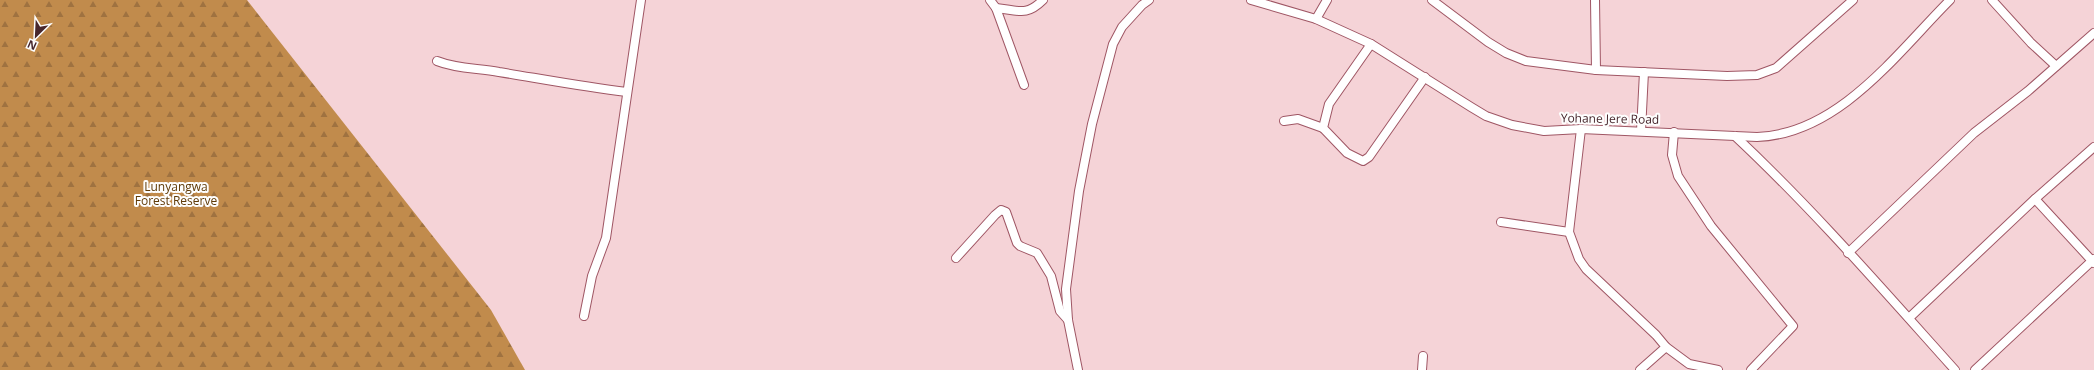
<svg xmlns="http://www.w3.org/2000/svg" width="2094" height="370" font-family="'Open Sans',sans-serif">
  <style>
    .forest { fill: url(#forest-firs) }
    .lines { fill: none; stroke-linecap: round; stroke-linejoin: round }
    .minor-casing { stroke: #9f5664; stroke-width: 10 }
    .minor { stroke: #fff; stroke-width: 8 }
    .labels { text-anchor: middle; stroke-width: 4; stroke-linejoin: round; paint-order: stroke }
    .street-label { font-size: 12px; fill: #47272d; stroke: #fefefe }
    .park-label { font-size: 12px; fill: #603b08; stroke: #fefefe }
  </style>
  <defs>
    <pattern id="forest-firs" width="22" height="20" patternUnits="userSpaceOnUse"><rect width="22" height="20" fill="#c18b4c"/><path d="M5 1l3.5 6h-7zM16 11l3.5 6h-7z" fill="#9f7240"/></pattern>
  </defs>
  <rect width="100%" height="100%" fill="#f5d3d7"/>
  <!-- forest -->
  <polygon class="forest" points="0,0 247,0 491,310 525,370 0,370"/>
  <g class="lines">
    <defs>
      <g id="minor">
        <polyline points="990,0 996,8 1024,85"/>
        <path d="M 1251,0 L 1316,19 L 1371,44 L 1471,107 L 1486,116 L 1512,125 L 1544,131 L 1581,129 L 1757,137 C 1839,134 1897,53 1950,0"/>
        <polyline points="1432,0 1488,42 1506,53 1526,61 1596,70 1727,76 1757,75 1776,68 1853,0"/>
        <polyline points="1595,0 1596,70"/>
        <polyline points="1992,0 2031,43 2056,66"/>
        <path d="M 996,8 C 1018,10 1026,17 1043,0"/>
        <polyline points="1316,19 1327,0"/>
        <polyline points="1371,44 1329,104 1323,128 1347,153 1363,161 1369,157 1425,77"/>
        <path d="M 437,61 C 457,69 478,68 499,72 C 542,79 584,87 627,92"/>
        <polyline points="1284,121 1298,119 1323,128"/>
        <polyline points="1581,129 1569,232 1579,259 1586,269 1656,335 1666,347 1640,370"/>
        <polyline points="1641,131 1644,72"/>
        <polyline points="1674,132 1672,155 1678,176 1711,226 1793,326 1751,370"/>
        <path d="M 1735,136 C 1813,209 1884,291 1955,370"/>
        <polyline points="2035,199 2094,147"/>
        <polyline points="1501,222 1569,232"/>
        <polyline points="1848,253 1974,133 2028,91 2094,33"/>
        <polyline points="956,258 995,215 1001,210 1006,212 1017,243 1020,246 1037,253 1051,276 1060,311 1068,320"/>
        <polyline points="584,316 592,276 606,238 641,0"/>
        <polyline points="1909,318 2035,199 2094,263"/>
        <polyline points="1666,347 1689,364 1718,370"/>
        <polyline points="1078,370 1068,320 1066,289 1079,191 1092,124 1113,44 1122,27 1142,5 1149,0"/>
        <polyline points="1422,370 1423,356"/>
        <polyline points="1975,370 2094,259"/>
      </g>
    </defs>
    <!-- minor casing -->
    <use href="#minor" class="minor-casing"/>
    <!-- minor -->
    <use href="#minor" class="minor"/>
  </g>
  <g class="labels">
    <!-- street labels -->
    <g class="street-label">
      <text transform="translate(1610 119) rotate(1)" y="4">Yohane Jere Road</text>
    </g>
    <!-- park labels -->
    <g class="park-label">
      <text x="176" y="191">Lunyangwa<tspan x="176" dy="14">Forest Reserve</tspan></text>
    </g>
  </g>
  <!-- north arrow -->
  <g transform="translate(36 36) rotate(204)" stroke="#fefefe" stroke-width="3" paint-order="stroke">
  <path d="M0-3L7 15L0 10L-7 15Z" fill="#47272d"/>
  <text y="-6" font-size="11" font-weight="bold" text-anchor="middle" fill="#47272d">N</text>
  </g>
</svg>
